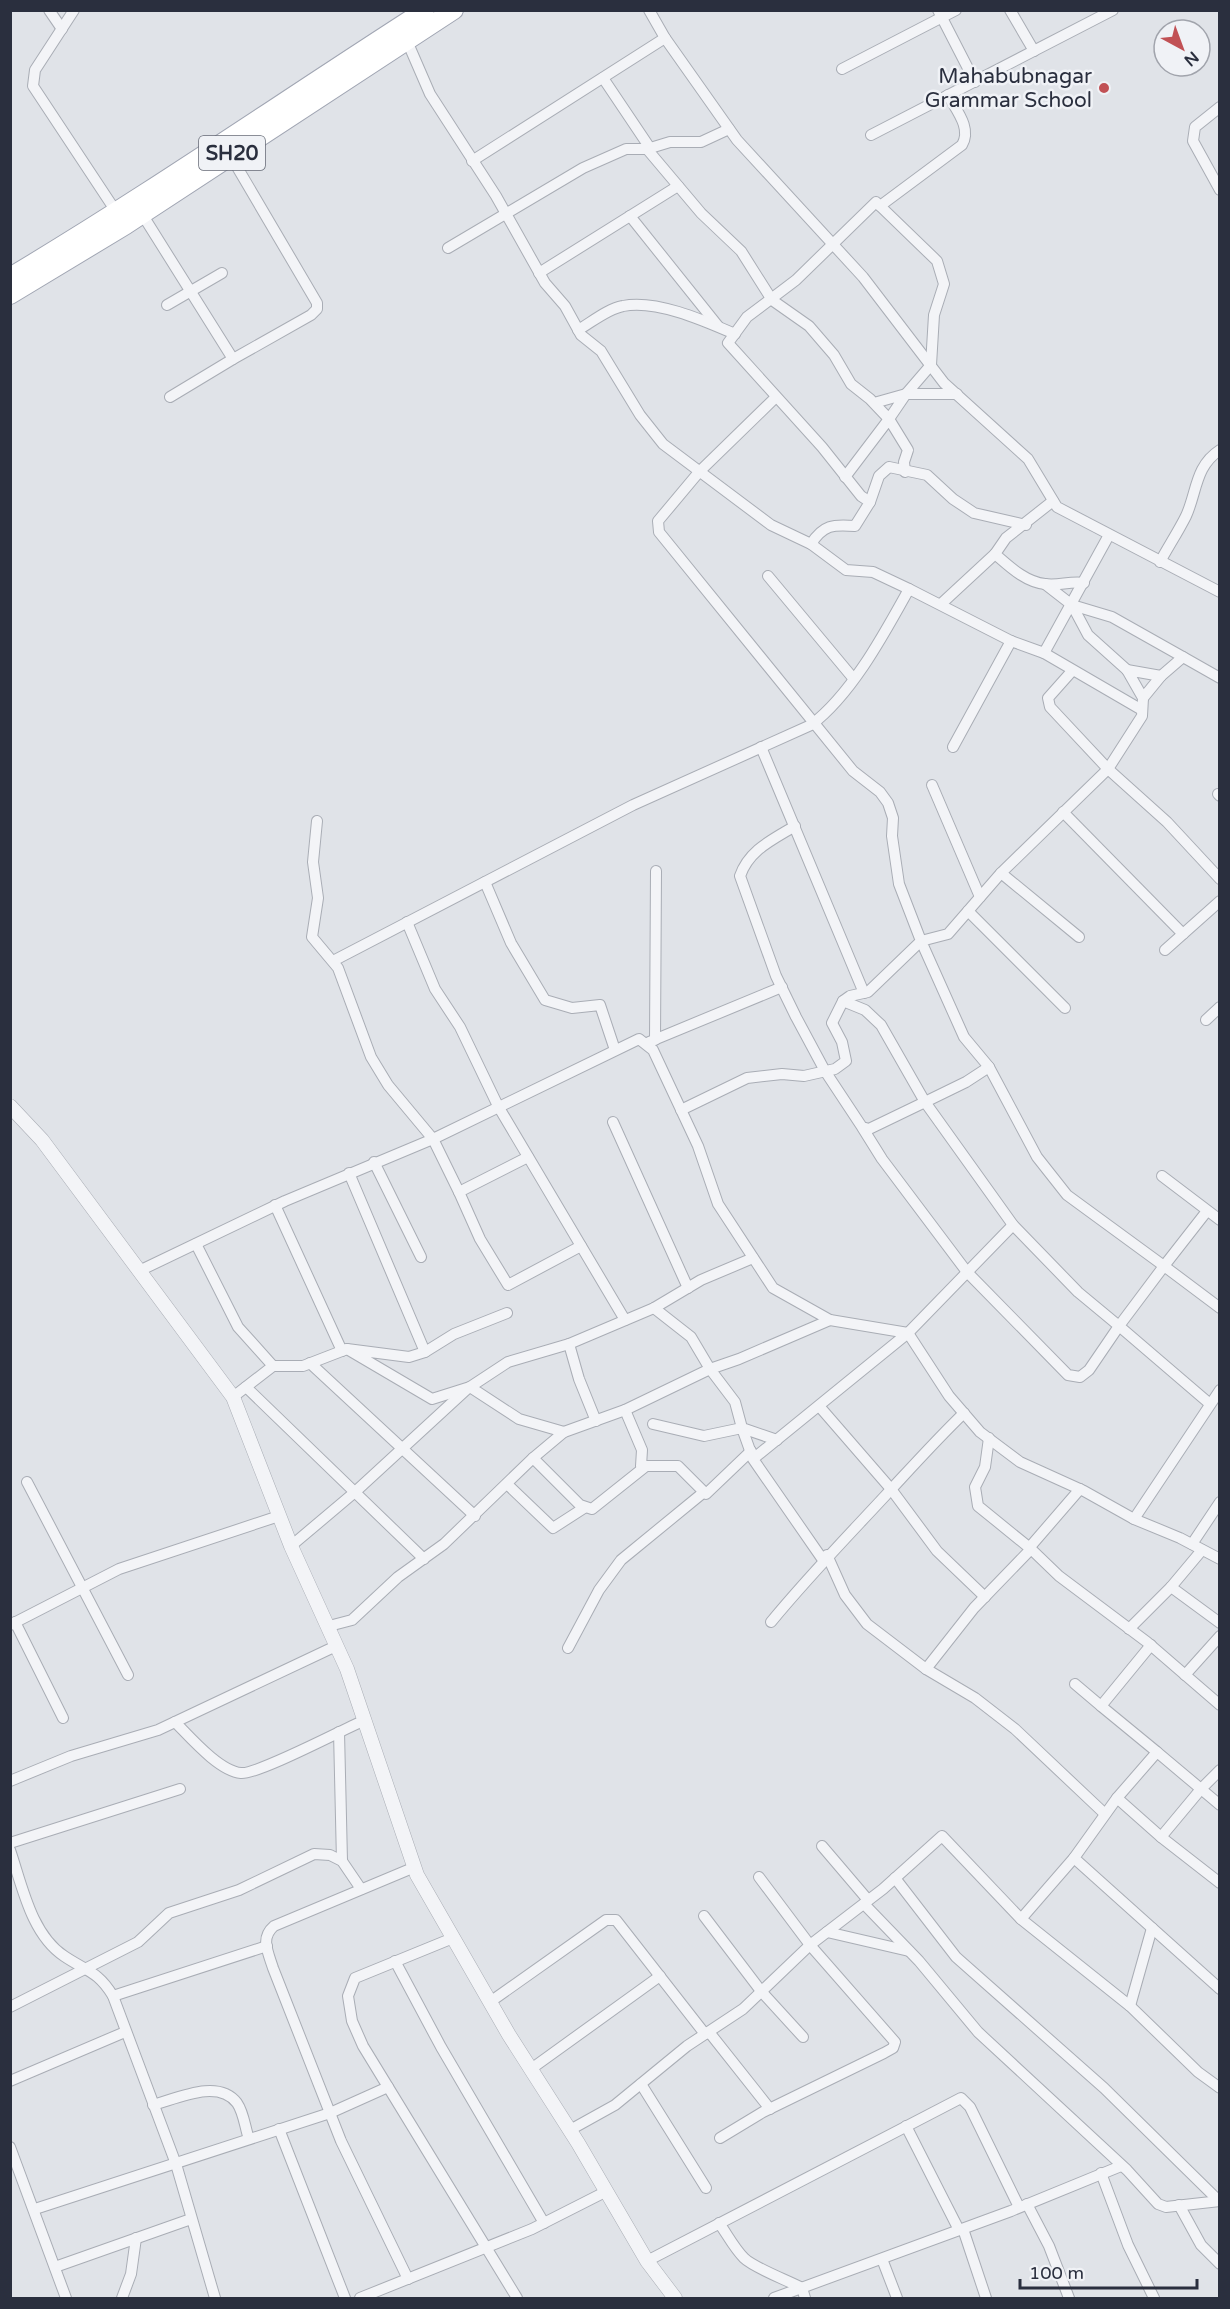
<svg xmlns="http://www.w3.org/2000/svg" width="1230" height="2309" font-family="'Varela Round',sans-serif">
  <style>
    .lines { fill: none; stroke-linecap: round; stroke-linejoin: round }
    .minor-casing { stroke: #a9adb5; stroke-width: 12 }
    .tertiary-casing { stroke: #a9adb5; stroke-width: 15 }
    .primary-casing { stroke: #a1a6b3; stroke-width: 20 }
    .minor { stroke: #f3f4f7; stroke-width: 10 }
    .tertiary { stroke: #f3f4f7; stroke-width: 14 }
    .primary { stroke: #fff; stroke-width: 18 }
    .poi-dot { fill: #c15155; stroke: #f0f2f6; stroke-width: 2 }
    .labels { text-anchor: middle; stroke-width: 5; stroke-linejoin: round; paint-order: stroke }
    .shield { fill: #f0f2f6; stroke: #656a75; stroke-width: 1.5 }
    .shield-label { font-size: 20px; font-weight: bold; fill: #2a2f3e }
    .poi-label { font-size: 21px; fill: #2a2f3e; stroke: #f0f2f6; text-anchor: end }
  </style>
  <rect width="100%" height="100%" fill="#e0e3e8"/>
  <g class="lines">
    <defs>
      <g id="minor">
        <polyline points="49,10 62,29"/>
        <polyline points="74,10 35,70 33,86 117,213"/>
        <polyline points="649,10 665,38 737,140 863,277 944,383 1028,459 1057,507 1220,592"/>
        <polyline points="938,10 975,82"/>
        <polyline points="1010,10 1034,51"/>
        <polyline points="407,41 430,94 496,196 545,283 565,306 581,335 601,351 640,415 663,444 771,525 811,544 846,570 873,572 909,589"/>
        <polyline points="842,69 956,10"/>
        <polyline points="603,78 650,148"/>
        <polyline points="1220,107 1195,127 1193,141 1220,190"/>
        <polyline points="871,135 1113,10"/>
        <polyline points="647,149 701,213 741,251 772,300 809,326 834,355 851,384 870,399 889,419 906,394 874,403"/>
        <polyline points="230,155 317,303 317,309 311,315 233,359"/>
        <polyline points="472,161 665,38"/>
        <path d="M 880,206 L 962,145 C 972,128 956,110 948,95"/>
        <polyline points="142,214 233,359 170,397"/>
        <polyline points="630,216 718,326"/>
        <polyline points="448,248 583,168 626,149 647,149 670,142 701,142 729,129"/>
        <polyline points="539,273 678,186"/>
        <polyline points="167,305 222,273"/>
        <path d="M 578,330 C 592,322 607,309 623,306 C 656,299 705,321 735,334"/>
        <polyline points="845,477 889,419 908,450 904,462 905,472"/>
        <path d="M 1053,501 L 1006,538 L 995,554 C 1009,566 1025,582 1045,584 C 1058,586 1070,581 1084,583"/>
        <polyline points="870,502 879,476 889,467 927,475 953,499 974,513 1026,525"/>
        <path d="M 811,544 C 823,525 833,524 855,526 L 870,502 L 861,496 L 822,447 L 728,343 L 747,317 L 796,280 L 876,202 L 937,261 L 944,284 L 934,315 L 931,365 L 906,394 L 957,394"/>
        <path d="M 1160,562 C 1168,547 1178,532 1186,516 C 1197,492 1195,466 1220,450"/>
        <polyline points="768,576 853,678"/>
        <polyline points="1045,584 1072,605 1112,617 1183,657 1161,676 1127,670 1143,698 1142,716 1108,769 1001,873 948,934 921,941 964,1037 989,1067 1037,1157 1067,1195 1164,1266 1119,1326 1210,1404"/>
        <polyline points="941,604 995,554"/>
        <polyline points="1072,605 1088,635 1127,670"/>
        <polyline points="1044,653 1142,710"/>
        <polyline points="1183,657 1220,678"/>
        <polyline points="1072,671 1048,698 1050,707 1108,769 1167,822 1220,879"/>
        <polyline points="1143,698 1161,676"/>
        <polyline points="761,747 864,993"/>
        <polyline points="953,747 1011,641"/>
        <polyline points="932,785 980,897"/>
        <polyline points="1218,794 1220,796"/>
        <polyline points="1063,812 1183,934"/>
        <polyline points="317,821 313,862 318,898 312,937 338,968 371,1057 388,1085 433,1139 459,1192"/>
        <path d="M 795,826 C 772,840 749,850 740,876 L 776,976 L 796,1017 L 825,1071 L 862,1127 L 869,1129 L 925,1102 L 1013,1225 L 1078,1292 L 1119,1326 L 1089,1370 L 1080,1377 L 1068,1375 L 967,1272 L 882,1159 L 862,1127"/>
        <polyline points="1001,873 1079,937"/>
        <polyline points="485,882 511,943 545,1000 572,1008 600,1005 615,1050"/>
        <polyline points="968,911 1065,1008"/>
        <polyline points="407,922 435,989 460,1027 498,1106 625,1320"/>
        <polyline points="1165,950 1220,901"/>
        <path d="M 333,961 L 633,805 L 811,725 C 852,694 884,634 909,589 L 1011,641 L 1044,653 L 1109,535"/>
        <polyline points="843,1001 865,1010 881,1025 925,1102 966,1082 989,1067"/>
        <polyline points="1206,1020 1220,1007"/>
        <polyline points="655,1040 656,871"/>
        <polyline points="649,1042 782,987"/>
        <polyline points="681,1110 747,1078 782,1074 804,1076 835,1069 846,1061 842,1042 832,1023 843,1001 850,996 868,992 921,941 899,884 892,836 893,818 888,803 880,792 853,771 659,532 658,521 699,472 775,398"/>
        <polyline points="613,1122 688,1288"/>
        <polyline points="528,1157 459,1192 480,1239 508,1285 581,1246"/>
        <polyline points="374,1162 421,1257"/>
        <polyline points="349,1173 425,1352"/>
        <polyline points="1162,1176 1220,1220"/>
        <polyline points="275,1205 342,1351"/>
        <polyline points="1207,1211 1164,1266 1220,1308"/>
        <polyline points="196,1244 238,1327 273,1366"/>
        <polyline points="139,1271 285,1201 433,1139 639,1039 653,1050 698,1146 718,1204 773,1288 830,1320 908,1333 949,1396 980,1432 1020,1462 1084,1491 1134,1519 1220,1390"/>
        <polyline points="569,1344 654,1308 701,1280 753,1258"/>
        <polyline points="310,1363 475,1516"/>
        <polyline points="246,1387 424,1559"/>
        <polyline points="470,1387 432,1399 347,1349 409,1357 425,1352 454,1334 507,1313"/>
        <polyline points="233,1397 273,1366 303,1366 347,1349"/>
        <polyline points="819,1406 891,1489 937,1551 985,1597"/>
        <polyline points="625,1410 642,1450 641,1466 678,1466 706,1494 751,1451"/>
        <polyline points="653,1424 704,1436 742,1428 752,1456"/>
        <polyline points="564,1432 519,1419 470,1387 508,1362 569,1344 579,1379 596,1421"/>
        <polyline points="989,1438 985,1467 975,1487 978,1506 1031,1549 1059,1576 1147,1642 1220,1705"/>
        <polyline points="777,1440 742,1428 735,1402 710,1369 739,1359 830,1320"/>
        <polyline points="533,1458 580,1505 592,1509 646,1466"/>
        <polyline points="27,1482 128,1675"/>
        <polyline points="507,1484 553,1528 584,1508"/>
        <polyline points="1134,1519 1180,1538 1220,1559"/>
        <polyline points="1192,1544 1220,1502"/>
        <polyline points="291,1546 355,1492 467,1389"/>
        <polyline points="1029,1548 1080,1489"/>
        <polyline points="1202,1550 1171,1587 1220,1623"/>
        <polyline points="827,1555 845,1595 867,1624 926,1669 975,1698 1015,1729 1105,1814"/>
        <polyline points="823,1560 753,1459 908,1333 1013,1225"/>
        <polyline points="15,1622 63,1718"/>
        <path d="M 771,1622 C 808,1577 846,1538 885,1496 C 911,1468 936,1440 964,1413"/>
        <polyline points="10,1625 119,1569 279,1516"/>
        <polyline points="329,1626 352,1620 398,1577 444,1544 533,1458 564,1432 625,1410 710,1369 691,1337 654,1308"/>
        <polyline points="1129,1629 1171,1587"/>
        <polyline points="1151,1645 1101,1706 1157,1752"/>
        <polyline points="568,1648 599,1590 621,1560 704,1492"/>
        <polyline points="926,1669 974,1608 1031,1549"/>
        <polyline points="1185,1675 1220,1636"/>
        <polyline points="1075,1684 1101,1706"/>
        <path d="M 175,1722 C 190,1737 219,1771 241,1773 C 257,1775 344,1729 365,1720"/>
        <polyline points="339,1732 342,1861"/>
        <polyline points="1220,1770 1201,1789 1220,1805"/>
        <polyline points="10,1781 71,1756 158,1730 336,1646"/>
        <polyline points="1117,1798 1161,1837"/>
        <polyline points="10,1843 180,1789"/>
        <polyline points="822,1846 868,1900"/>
        <path d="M 10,1850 C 22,1885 31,1934 64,1956 C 86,1971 98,1971 113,1996 L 176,2164 L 215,2298"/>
        <polyline points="1074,1858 1021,1919 1130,2006 1198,2072 1220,2088"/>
        <polyline points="895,1878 956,1957 1104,2088 1219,2201"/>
        <polyline points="1220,1883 1161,1837 1201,1789 1157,1752 1117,1798 1074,1858 1220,1989"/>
        <polyline points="864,1904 919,1961 978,2032 1127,2170 1158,2204 1166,2207 1220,2201"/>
        <polyline points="704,1916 761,1991 803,2037"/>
        <polyline points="827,1932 909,1951"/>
        <polyline points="453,1938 355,1978 348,1996 352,2021 363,2046 517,2298"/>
        <polyline points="395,1961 441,2047 544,2223"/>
        <polyline points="113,1996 267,1946"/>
        <polyline points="490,2002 606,1920 616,1920 705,2034"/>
        <polyline points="1130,2006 1152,1928"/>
        <polyline points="10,2007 138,1942 169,1913 239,1890 314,1854 330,1855 342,1861 361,1889"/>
        <polyline points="709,2032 770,2109"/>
        <polyline points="531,2069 660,1976"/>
        <polyline points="10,2081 125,2032"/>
        <polyline points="641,2084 706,2188"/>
        <path d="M 153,2105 C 176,2099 218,2078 237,2103 C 244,2113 245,2128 249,2139"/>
        <polyline points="906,2126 959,2230"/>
        <polyline points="279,2129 345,2298"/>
        <polyline points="570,2130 615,2105 687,2046 743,2009 810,1945 883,1889 942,1836 1021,1919"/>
        <polyline points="720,2138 763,2112 884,2053 893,2048 895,2042 810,1945 759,1877"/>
        <polyline points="10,2147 66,2298"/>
        <polyline points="1101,2173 1128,2245 1154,2298"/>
        <polyline points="1027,2204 1049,2246 1069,2298"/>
        <polyline points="1179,2205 1201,2245 1220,2264"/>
        <polyline points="35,2209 330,2113 388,2087"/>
        <path d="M 719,2223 C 727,2234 734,2248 744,2258 C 754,2268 787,2280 802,2288 L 805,2298"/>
        <polyline points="963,2229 986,2298"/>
        <polyline points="882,2259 897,2298"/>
        <polyline points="647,2261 961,2098 970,2107 1019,2207"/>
        <polyline points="55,2267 191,2219"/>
        <path d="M 408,2279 L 341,2141 L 273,1968 C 268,1952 260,1938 274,1926 L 415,1867"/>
        <polyline points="122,2298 131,2274 136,2238"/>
        <polyline points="360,2298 532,2229 607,2191"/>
        <polyline points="774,2298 1011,2211 1121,2166"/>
      </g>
      <polyline id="tertiary" points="10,1106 42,1140 233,1397 291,1546 347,1669 417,1875 509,2035 578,2143 647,2261 675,2298"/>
      <g id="primary">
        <path d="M 10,277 C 151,193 286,99 425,10"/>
        <polyline points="10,295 126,225 454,10"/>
      </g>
    </defs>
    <!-- minor casing -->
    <use href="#minor" class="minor-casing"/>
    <!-- tertiary casing -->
    <use href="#tertiary" class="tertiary-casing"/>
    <!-- primary casing -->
    <use href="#primary" class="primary-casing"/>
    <!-- minor -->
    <use href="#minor" class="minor"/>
    <!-- tertiary -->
    <use href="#tertiary" class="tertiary"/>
    <!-- primary -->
    <use href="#primary" class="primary"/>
  </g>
  <!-- markers -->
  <circle class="poi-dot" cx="1104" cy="88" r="6"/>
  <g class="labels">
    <!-- shield labels -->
    <rect class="shield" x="199" y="136" width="66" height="34" rx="4.5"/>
    <g class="shield-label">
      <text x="232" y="160">SH20</text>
    </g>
    <!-- poi labels -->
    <g class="poi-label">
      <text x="1092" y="83">Mahabubnagar<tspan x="1092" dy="24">Grammar School</tspan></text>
    </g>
  </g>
  <!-- border -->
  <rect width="1230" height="2309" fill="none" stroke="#2a2f3e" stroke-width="24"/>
  <!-- north arrow -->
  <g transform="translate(1182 48) rotate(139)"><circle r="28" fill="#f0f2f6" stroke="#a1a4ac" stroke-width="1.5"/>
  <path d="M0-4.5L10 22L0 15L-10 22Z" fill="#c15155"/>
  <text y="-9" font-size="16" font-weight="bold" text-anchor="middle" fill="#2a2f3e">N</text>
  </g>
  <!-- scale -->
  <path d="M1020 2279v9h177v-9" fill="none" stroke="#2a2f3e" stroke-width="3"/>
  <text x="1029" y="2279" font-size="18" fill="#2a2f3e" stroke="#f0f2f6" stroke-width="4.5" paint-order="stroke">100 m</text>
</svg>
